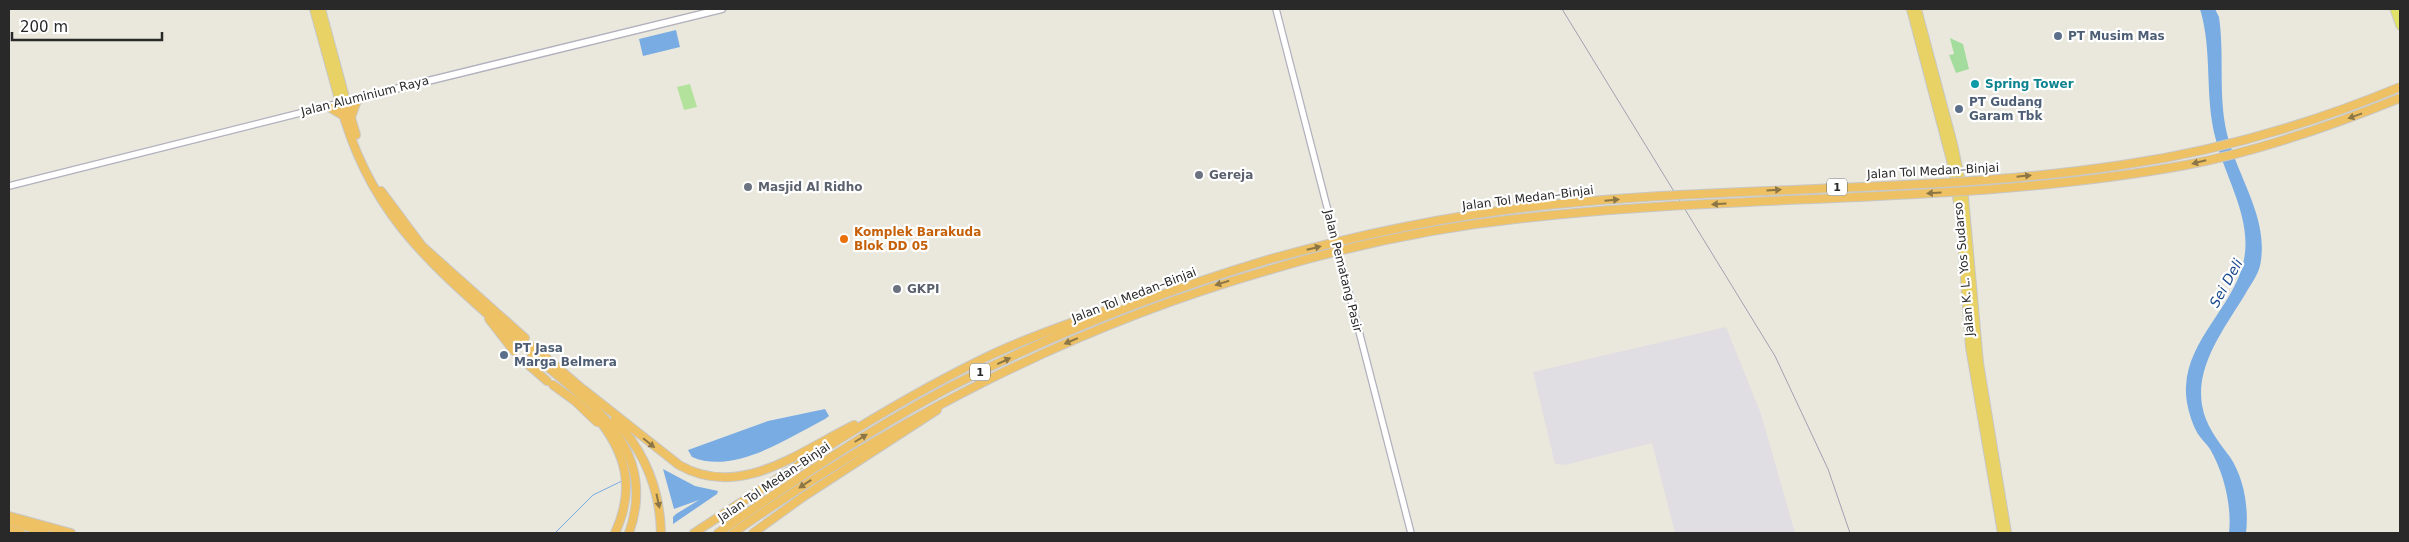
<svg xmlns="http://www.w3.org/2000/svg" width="2409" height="542" font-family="'DejaVu Sans',sans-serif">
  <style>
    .industrial { fill: #e0dde3 }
    .green { fill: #a4dc9e }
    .pitch { fill: #b2e29b }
    .water { fill: #79ace3 }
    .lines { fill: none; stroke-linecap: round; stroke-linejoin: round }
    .stream { stroke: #79ace3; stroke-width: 1 }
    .tertiary-casing { stroke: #b1b0bc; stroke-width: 8 }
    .secondary-casing { stroke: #b1b0bc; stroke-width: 9 }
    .primary-casing { stroke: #c7c7c7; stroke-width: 9 }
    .trunk-casing { stroke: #c7c7c7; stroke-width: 10 }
    .motorway-casing { stroke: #c7c7c7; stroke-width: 10 }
    .tertiary { stroke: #fff; stroke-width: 5.5 }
    .secondary { stroke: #fff; stroke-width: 6 }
    .primary { stroke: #e1e369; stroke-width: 7 }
    .trunk { stroke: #e8d266; stroke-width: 8 }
    .motorway { stroke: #eec264; stroke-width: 8 }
    .rail { stroke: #a2a0b2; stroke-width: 1 }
    .motorway-bridge-casing { stroke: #c7c7c7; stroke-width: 10; stroke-linecap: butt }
    .motorway-bridge { stroke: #eec264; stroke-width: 8 }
    .oneway { fill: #8c7646 }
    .service-dot { fill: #5c6f8a; stroke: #fff; stroke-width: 2 }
    .culture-dot { fill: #0f9aa8; stroke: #fff; stroke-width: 2 }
    .worship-dot { fill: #6b7280; stroke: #fff; stroke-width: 2 }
    .food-dot { fill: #e8710a; stroke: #fff; stroke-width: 2 }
    .labels { text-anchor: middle; stroke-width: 4.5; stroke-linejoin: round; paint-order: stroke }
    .shield { fill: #fff; stroke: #696969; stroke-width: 1 }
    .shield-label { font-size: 11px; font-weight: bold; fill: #292929 }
    .service-label { font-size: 12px; font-weight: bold; fill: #4e5e75; stroke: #fff; text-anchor: start }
    .culture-label { font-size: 12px; font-weight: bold; fill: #0d838f; stroke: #fff; text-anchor: start }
    .street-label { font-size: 12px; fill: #292929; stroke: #fff }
    .worship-label { font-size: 12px; font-weight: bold; fill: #5b616d; stroke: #fff; text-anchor: start }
    .food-label { font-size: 12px; font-weight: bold; fill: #c56008; stroke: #fff; text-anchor: start }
    .water-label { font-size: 14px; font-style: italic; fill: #1a498d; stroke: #fff }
  </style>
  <rect width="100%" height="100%" fill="#eae8dd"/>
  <!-- industrial -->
  <polygon class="industrial" points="1726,327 1761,414 1795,533 1675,533 1652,443 1565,465 1555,464 1533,372"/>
  <!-- green -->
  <polygon class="green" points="1950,38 1963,44 1969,69 1956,73 1949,55 1954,54"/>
  <!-- pitch -->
  <polygon class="pitch" points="690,84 697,107 684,110 677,87"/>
  <!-- water -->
  <g class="water">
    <path d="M 2200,9 L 2215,9 L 2219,17 C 2225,58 2217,101 2229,141 C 2240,180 2267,218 2261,260 C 2260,272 2253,281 2247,291 C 2228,324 2195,363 2202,405 C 2205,425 2218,441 2230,457 C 2244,478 2249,508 2246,533 L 2229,533 C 2232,506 2224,473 2210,449 C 2207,444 2202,440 2198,434 C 2191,422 2185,402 2186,387 C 2188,339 2232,308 2243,264 C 2254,221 2226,180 2216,140 C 2204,97 2213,52 2200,9 Z"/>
    <polygon points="676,30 680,47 643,56 639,39"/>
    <path d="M 825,409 L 829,416 L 825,419 C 788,438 734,475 692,457 L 688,450 L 768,421 Z"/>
    <polygon points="663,469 695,486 718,491 717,494 673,524 673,517 676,514 699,500 674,509"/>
  </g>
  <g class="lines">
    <!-- stream -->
    <polyline class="stream" points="555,533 593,495 622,481"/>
    <defs>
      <g id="tertiary">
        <polyline points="1276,9 1411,533"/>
        <polyline points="9,186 340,103"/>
      </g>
      <polyline id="secondary" points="342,102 722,9"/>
      <g id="primary">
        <polyline points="2394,9 2400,26"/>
        <polyline points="2400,9 2400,11"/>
      </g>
      <g id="trunk">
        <polyline points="314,9 340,103"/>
        <polyline points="321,9 346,101"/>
        <polyline points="1911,9 1953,168 1961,224 1970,347 2002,533"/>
        <polyline points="1917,9 1953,144 1964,197 1979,363 2007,533"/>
      </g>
      <g id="motorway">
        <polyline points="346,101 356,135"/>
        <path d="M 340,103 C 370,218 436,268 520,343"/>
        <polyline points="327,106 344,116"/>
        <polyline points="351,117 358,98"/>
        <polyline points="381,191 422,246 525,338"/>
        <polyline points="489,319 514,351"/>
        <polyline points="534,347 587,393"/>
        <path d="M 530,352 C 587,402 660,445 629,533"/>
        <polyline points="523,360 547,381"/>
        <polyline points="553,385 575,401 597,422"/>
        <path d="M 584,390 L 679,465 C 740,500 799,452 854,425"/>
        <path d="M 595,415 C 626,452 636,488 615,533"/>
        <path d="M 615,420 C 645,452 660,490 661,533"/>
        <polyline points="9,516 71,533"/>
        <polyline points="11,521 45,533"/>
        <polyline points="9,529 21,533"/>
        <path d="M 694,533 C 791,470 888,404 993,354 C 1031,336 1071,323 1110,309"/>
        <path d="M 718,533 C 793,481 868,431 948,388 C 1050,335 1157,293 1267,260"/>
        <path d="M 733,533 C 901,416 1071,327 1269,270"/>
        <polyline points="753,533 803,497 937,410"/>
      </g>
    </defs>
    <!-- tertiary casing -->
    <use href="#tertiary" class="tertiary-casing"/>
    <!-- secondary casing -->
    <use href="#secondary" class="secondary-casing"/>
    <!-- primary casing -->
    <use href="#primary" class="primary-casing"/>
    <!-- trunk casing -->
    <use href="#trunk" class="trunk-casing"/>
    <!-- motorway casing -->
    <use href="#motorway" class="motorway-casing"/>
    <!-- tertiary -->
    <use href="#tertiary" class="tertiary"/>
    <!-- secondary -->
    <use href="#secondary" class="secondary"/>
    <!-- primary -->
    <use href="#primary" class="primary"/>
    <!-- trunk -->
    <use href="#trunk" class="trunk"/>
    <!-- motorway -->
    <use href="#motorway" class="motorway"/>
    <!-- rail -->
    <polyline class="rail" points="1562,9 1775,356 1828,469 1850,533"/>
    <defs>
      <g id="motorway-bridge">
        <path d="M 1267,260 C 1350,237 1436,218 1522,208 C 1721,184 1924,195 2122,165 C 2218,151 2311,124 2400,87"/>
        <path d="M 1269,270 C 1352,245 1438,227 1524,218 C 1744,193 1967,205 2186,165 C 2259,151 2331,126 2400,98"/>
      </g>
    </defs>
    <!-- motorway-bridge casing -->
    <use href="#motorway-bridge" class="motorway-bridge-casing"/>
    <!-- motorway-bridge -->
    <use href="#motorway-bridge" class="motorway-bridge"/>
  </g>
  <!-- one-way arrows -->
  <defs><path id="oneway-solid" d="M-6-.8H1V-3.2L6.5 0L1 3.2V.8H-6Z" transform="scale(1.25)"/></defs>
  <g class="oneway">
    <use href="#oneway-solid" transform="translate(2355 116) rotate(160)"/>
    <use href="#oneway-solid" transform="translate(2199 162) rotate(166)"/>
    <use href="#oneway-solid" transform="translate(2024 176) rotate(-6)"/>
    <use href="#oneway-solid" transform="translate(1774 190) rotate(-3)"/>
    <use href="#oneway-solid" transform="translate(1934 193) rotate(177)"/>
    <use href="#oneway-solid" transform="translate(1612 200) rotate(-5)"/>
    <use href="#oneway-solid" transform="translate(1719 204) rotate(177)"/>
    <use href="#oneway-solid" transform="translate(1314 248) rotate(-14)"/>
    <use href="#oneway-solid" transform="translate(1222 283) rotate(163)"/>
    <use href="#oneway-solid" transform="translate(1071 341) rotate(157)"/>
    <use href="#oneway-solid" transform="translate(1004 361) rotate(-25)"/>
    <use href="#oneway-solid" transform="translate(861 438) rotate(-32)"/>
    <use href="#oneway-solid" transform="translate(649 443) rotate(39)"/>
    <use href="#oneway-solid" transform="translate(805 484) rotate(147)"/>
    <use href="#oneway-solid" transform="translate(658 501) rotate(78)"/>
  </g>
  <!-- markers -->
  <g class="service-dot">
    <circle cx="2058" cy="36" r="5"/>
    <circle cx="1959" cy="109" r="5"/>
    <circle cx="504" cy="355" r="5"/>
  </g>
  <circle class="culture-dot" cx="1975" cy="84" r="5"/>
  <g class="worship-dot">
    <circle cx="1199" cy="175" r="5"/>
    <circle cx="748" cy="187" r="5"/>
    <circle cx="897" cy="289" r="5"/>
  </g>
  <circle class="food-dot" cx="844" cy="239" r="5"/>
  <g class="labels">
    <!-- shield labels -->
    <g class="shield">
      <rect x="1827" y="178.5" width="20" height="17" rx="4"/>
      <rect x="970" y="363.5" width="20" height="17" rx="4"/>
    </g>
    <g class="shield-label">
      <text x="1837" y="191">1</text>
      <text x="980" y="376">1</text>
    </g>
    <!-- service labels -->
    <g class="service-label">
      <text x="2068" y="40">PT Musim Mas</text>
      <text x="1969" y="106">PT Gudang<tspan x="1969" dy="14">Garam Tbk</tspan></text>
      <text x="514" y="352">PT Jasa<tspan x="514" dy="14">Marga Belmera</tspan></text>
    </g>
    <!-- culture labels -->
    <g class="culture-label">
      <text x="1985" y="88">Spring Tower</text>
    </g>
    <!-- street labels -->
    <g class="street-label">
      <text transform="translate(365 96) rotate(-14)" y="4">Jalan Aluminium Raya</text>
      <text transform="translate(1933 171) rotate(-3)" y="4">Jalan Tol Medan–Binjai</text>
      <text transform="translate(1528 198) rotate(-7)" y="4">Jalan Tol Medan–Binjai</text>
      <text transform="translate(1964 269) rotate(-95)" y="4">Jalan K. L. Yos Sudarso</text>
      <text transform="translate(1343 271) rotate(76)" y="4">Jalan Pematang Pasir</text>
      <text transform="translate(1134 295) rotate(-21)" y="4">Jalan Tol Medan–Binjai</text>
      <text transform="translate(774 482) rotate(-34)" y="4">Jalan Tol Medan–Binjai</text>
    </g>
    <!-- worship labels -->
    <g class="worship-label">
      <text x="1209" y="179">Gereja</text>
      <text x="758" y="191">Masjid Al Ridho</text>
      <text x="907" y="293">GKPI</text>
    </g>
    <!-- food labels -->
    <g class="food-label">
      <text x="854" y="236">Komplek Barakuda<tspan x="854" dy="14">Blok DD 05</tspan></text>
    </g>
    <!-- water labels -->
    <g class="water-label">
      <text transform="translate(2226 283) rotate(-61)" y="5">Sei Deli</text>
    </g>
  </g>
  <!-- border -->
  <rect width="2409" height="542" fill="none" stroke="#292929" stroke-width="20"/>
  <!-- scale -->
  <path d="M12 32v8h150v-8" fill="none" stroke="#292929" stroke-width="2.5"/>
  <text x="20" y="32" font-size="15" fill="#292929" stroke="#ffffff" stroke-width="4" paint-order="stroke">200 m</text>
</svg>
